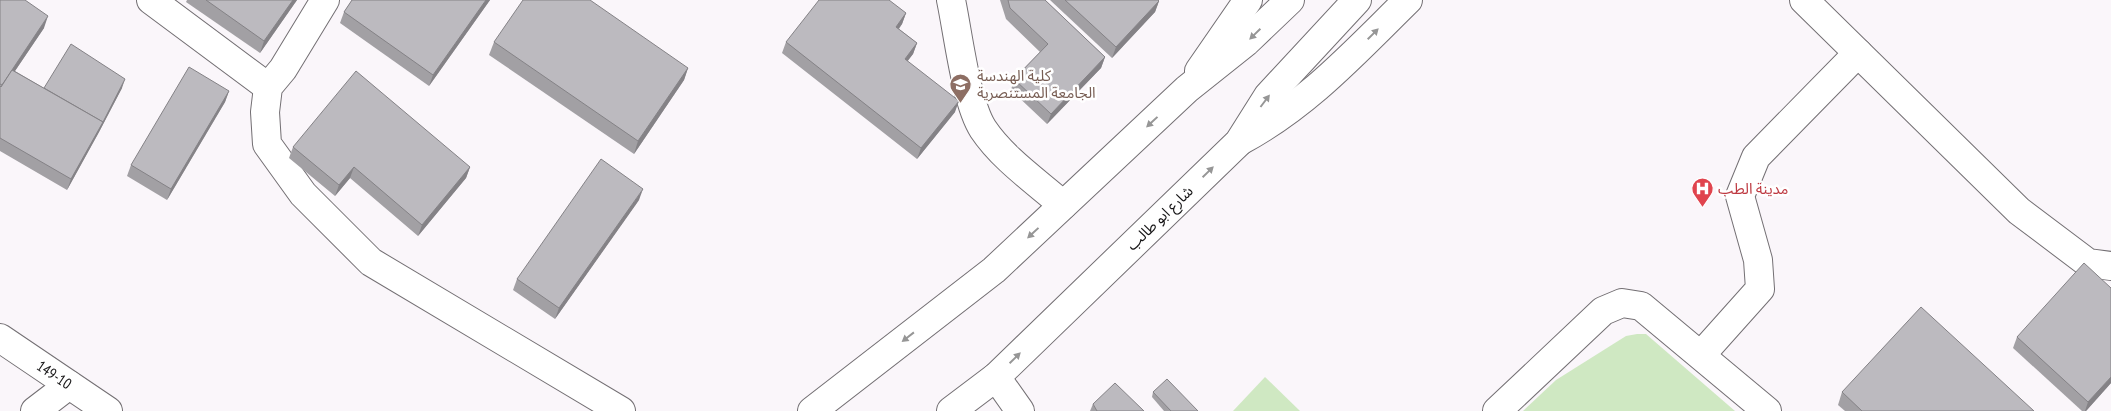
<svg xmlns="http://www.w3.org/2000/svg" width="2111" height="411" font-family="'PT Sans Narrow','Noto Sans Arabic',sans-serif">
  <style>
    .green { fill: #cfe8c2 }
    .lines { fill: none; stroke-linecap: round; stroke-linejoin: round }
    .minor-casing { stroke: #736f73; stroke-width: 30 }
    .major-casing { stroke: #736f73; stroke-width: 30 }
    .minor { stroke: #fff; stroke-width: 28 }
    .major { stroke: #fff; stroke-width: 28 }
    .wall { fill: #a2a0a4 }
    .shaded-wall { fill: #848286 }
    .building { fill: #bcbabf; stroke: #848286 }
    .oneway { fill: #969696 }
    .labels { text-anchor: middle; stroke-width: 5; stroke-linejoin: round; paint-order: stroke }
    .education-label { font-size: 15px; fill: #785e54; stroke: #fff; text-anchor: start }
    .health-label { font-size: 15px; fill: #be3a42; stroke: #fff; text-anchor: start }
    .street-label { font-size: 15px; fill: #161516; stroke: #fff }
  </style>
  <rect width="100%" height="100%" fill="#faf6fa"/>
  <!-- green -->
  <g class="green">
    <polygon points="1637,334 1646,334 1735,411 1523,411 1556,380 1626,336"/>
    <polygon points="1265,377 1300,411 1233,411"/>
  </g>
  <g class="lines">
    <defs>
      <g id="minor">
        <polyline points="151,0 268,87"/>
        <polyline points="325,0 283,69 268,87 265,112 267,144 303,194 371,262 621,411"/>
        <path d="M 951,0 C 958,33 966,103 983,129 C 1003,159 1037,182 1063,205"/>
        <polyline points="1804,0 2019,211 2088,263 2111,266"/>
        <polyline points="0,338 108,411"/>
        <polyline points="1701,355 1760,289 1758,260 1740,196 1756,157 1858,53"/>
        <polyline points="996,377 1020,411"/>
        <polyline points="35,411 69,385"/>
        <polyline points="1497,411 1603,311 1622,303 1641,306 1767,411"/>
      </g>
      <g id="major">
        <polyline points="1199,71 1248,0"/>
        <path d="M 1240,141 C 1307,105 1354,53 1408,0"/>
        <polyline points="812,411 994,270 1187,89 1246,42 1290,0"/>
        <polyline points="951,411 996,377 1239,142 1268,96 1357,0"/>
      </g>
    </defs>
    <!-- minor casing -->
    <use href="#minor" class="minor-casing"/>
    <!-- major casing -->
    <use href="#major" class="major-casing"/>
    <!-- minor -->
    <use href="#minor" class="minor"/>
    <!-- major -->
    <use href="#major" class="major"/>
  </g>
  <!-- wall -->
  <g class="wall">
    <polygon points="0,0 44,28 15,71 44,88 122,88 99,132 67,190 0,151"/>
    <polygon points="187,0 297,0 260,53 186,2"/>
    <polygon points="352,0 490,0 429,86 340,23 344,12"/>
    <polygon points="1000,0 1045,0 1105,57 1101,68 1047,124 1011,90 1014,79 1040,52 1006,19"/>
    <polygon points="1050,0 1158,0 1159,1 1155,12 1112,58"/>
    <polygon points="906,13 902,24 899,29 917,43 913,54 907,61 955,112 917,159 782,53 786,42"/>
    <polygon points="494,42 688,68 684,80 634,154 489,55"/>
    <polygon points="229,91 225,102 167,200 127,176 131,165"/>
    <polygon points="293,147 470,167 466,178 418,236 350,178 335,196 289,158"/>
    <polygon points="639,200 555,319 513,290 517,279"/>
    <polygon points="2017,337 2111,383 2086,411 2082,411 2013,348"/>
    <polygon points="1153,392 1198,411 1164,411 1152,397"/>
    <polygon points="1842,392 2034,411 1845,411 1838,405"/>
    <polygon points="1093,404 1144,411 1090,411"/>
  </g>
  <!-- shaded-wall -->
  <g class="shaded-wall">
    <polygon points="293,0 297,0 260,53 264,41"/>
    <polygon points="486,0 490,0 429,86 433,75"/>
    <polygon points="1159,1 1155,12 1112,58 1116,47"/>
    <polygon points="906,13 902,24 892,37 896,27"/>
    <polygon points="48,16 44,28 0,93 2,85"/>
    <polygon points="917,43 913,54 901,70 905,59"/>
    <polygon points="1105,57 1101,68 1047,124 1051,114"/>
    <polygon points="688,68 684,80 634,154 638,141"/>
    <polygon points="125,79 122,88 99,132 67,190 71,179"/>
    <polygon points="229,91 225,102 167,200 171,189"/>
    <polygon points="959,101 955,112 917,159 921,148"/>
    <polygon points="354,167 350,178 335,196 339,185"/>
    <polygon points="470,167 466,178 418,236 422,225"/>
    <polygon points="643,189 639,200 555,319 559,308"/>
    <polygon points="2111,377 2111,383 2086,411 2085,411 2088,402"/>
  </g>
  <!-- building -->
  <g class="building">
    <polygon points="0,0 25,0 48,16 2,85 0,84"/>
    <polygon points="206,0 293,0 264,41"/>
    <polygon points="352,0 486,0 433,75 344,12"/>
    <polygon points="523,0 590,0 688,68 638,141 494,42"/>
    <polygon points="819,0 889,0 906,13 896,27 917,43 905,59 959,101 921,148 786,42"/>
    <polygon points="1008,0 1045,0 1105,57 1051,114 1014,79 1048,44 1010,8"/>
    <polygon points="1065,0 1158,0 1159,1 1116,47"/>
    <polygon points="71,44 125,79 102,124 103,122 44,88"/>
    <polygon points="189,67 229,91 171,189 131,165"/>
    <polygon points="12,70 103,122 71,179 0,138 0,86 1,87"/>
    <polygon points="356,71 470,167 422,225 354,167 339,185 293,147"/>
    <polygon points="601,159 643,189 559,308 517,279"/>
    <polygon points="2084,263 2111,288 2111,377 2088,402 2017,337"/>
    <polygon points="1921,307 2034,411 1862,411 1842,392"/>
    <polygon points="1167,379 1198,411 1171,411 1153,392"/>
    <polygon points="1115,383 1144,411 1097,411 1093,404"/>
  </g>
  <!-- one-way arrows -->
  <defs><path id="oneway-solid" d="M-6-.8H1V-3.2L6.5 0L1 3.2V.8H-6Z" transform="scale(1.25)"/></defs>
  <g class="oneway">
    <use href="#oneway-solid" transform="translate(1255 34) rotate(136)"/>
    <use href="#oneway-solid" transform="translate(1373 34) rotate(-45)"/>
    <use href="#oneway-solid" transform="translate(1265 101) rotate(-53)"/>
    <use href="#oneway-solid" transform="translate(1152 122) rotate(137)"/>
    <use href="#oneway-solid" transform="translate(1208 172) rotate(-44)"/>
    <use href="#oneway-solid" transform="translate(1033 233) rotate(137)"/>
    <use href="#oneway-solid" transform="translate(908 337) rotate(142)"/>
    <use href="#oneway-solid" transform="translate(1015 358) rotate(-44)"/>
  </g>
  <!-- icons -->
  <defs>
    <symbol id="university-pin" viewBox="-11 -11 22 30"><path d="M0 17L-7.5 6A9.5 9.5 0 1 1 7.5 6Z" fill="#8d6e63" stroke="#fff"/><path d="M0-5L7-2L0 1L-7-2ZM-4 1L0 2.5L4 1V4Q0 6-4 4Z" fill="#fff"/></symbol>
    <symbol id="hospital-pin" viewBox="-11 -11 22 30"><path d="M0 17L-7.5 6A9.5 9.5 0 1 1 7.5 6Z" fill="#e0444e" stroke="#fff"/><path d="M-5-5h3v3.5h4V-5h3V5h-3V1.5h-4V5h-3Z" fill="#fff"/></symbol>
  </defs>
  <g fill-rule="evenodd">
    <use href="#university-pin" x="948" y="72" width="25" height="34"/>
    <use href="#hospital-pin" x="1690" y="176" width="25" height="34"/>
  </g>
  <g class="labels">
    <!-- education labels -->
    <g class="education-label">
      <text x="977" y="81">كلية الهندسة<tspan x="977" dy="17">الجامعة المستنصرية</tspan></text>
    </g>
    <!-- health labels -->
    <g class="health-label">
      <text x="1718" y="194">مدينة الطب</text>
    </g>
    <!-- street labels -->
    <g class="street-label">
      <text transform="translate(1160 218) rotate(-44)" y="5">شارع ابو طالب</text>
      <text transform="translate(54 375) rotate(34)" y="5">149-10</text>
    </g>
  </g>
</svg>
